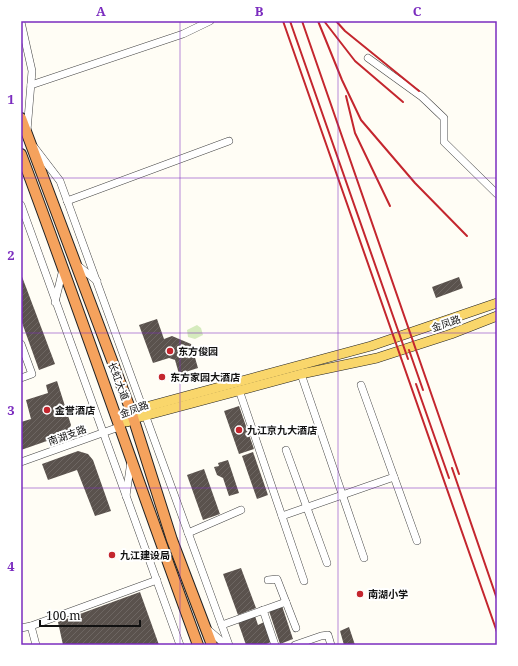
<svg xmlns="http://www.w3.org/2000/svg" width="518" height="666" font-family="'Noto Serif','Noto Sans SC',serif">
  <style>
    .grass { fill: #d5ebbd }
    .building { fill: url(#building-hatch) }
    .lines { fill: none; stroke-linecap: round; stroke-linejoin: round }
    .minor-casing { stroke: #444; stroke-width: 8 }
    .major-casing { stroke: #222; stroke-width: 10 }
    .highway-casing { stroke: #222; stroke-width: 12 }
    .minor { stroke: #fff; stroke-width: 7 }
    .major { stroke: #f9d66b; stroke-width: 9 }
    .highway { stroke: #f5a25d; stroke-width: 10 }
    .rail { stroke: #c4262e; stroke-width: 2 }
    .grid { fill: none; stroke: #7b2cbf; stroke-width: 1; stroke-opacity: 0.55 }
    .poi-dot { fill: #c4262e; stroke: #fff; stroke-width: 1.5 }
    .labels { text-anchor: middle; stroke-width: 4; stroke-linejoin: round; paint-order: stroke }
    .street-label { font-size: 10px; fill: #111; stroke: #fff }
    .poi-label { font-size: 10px; font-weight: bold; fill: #111; stroke: #fff; text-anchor: start }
    .neatline { fill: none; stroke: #7b2cbf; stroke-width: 1.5 }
    .grid-label { font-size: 13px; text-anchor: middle; font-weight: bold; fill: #7b2cbf }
  </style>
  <defs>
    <pattern id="building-hatch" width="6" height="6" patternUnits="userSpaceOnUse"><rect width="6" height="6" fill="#5a524d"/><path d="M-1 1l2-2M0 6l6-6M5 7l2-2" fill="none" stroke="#6d6662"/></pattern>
  </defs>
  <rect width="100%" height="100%" fill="#fffdf5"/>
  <!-- grass -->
  <polygon class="grass" points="197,325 201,328 203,335 195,339 188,337 187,330"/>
  <!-- building -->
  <g class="building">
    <polygon points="21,274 55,364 39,370 21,320"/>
    <polygon points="459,277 463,288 436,298 432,287"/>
    <polygon points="157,319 164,339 172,336 191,344 198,368 179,374 175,360 169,358 153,363 139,325"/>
    <polygon points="57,381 71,425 67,434 21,450 21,422 31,419 26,400 48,393 46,385"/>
    <polygon points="239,406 254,449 239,454 224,411"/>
    <polygon points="78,451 88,454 93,460 111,511 95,516 77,470 48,480 42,464"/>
    <polygon points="253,452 268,495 257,499 242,456"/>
    <polygon points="228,460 239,493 229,496 223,478 217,475 214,467 219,466 218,463"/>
    <polygon points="204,469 220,514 203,520 187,475"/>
    <polygon points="241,568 256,608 238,615 223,574"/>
    <polygon points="140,592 159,645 63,645 58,622"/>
    <polygon points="282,606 293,639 280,644 269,611"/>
    <polygon points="255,616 258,625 264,622 271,642 264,645 246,645 238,622"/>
    <polygon points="349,627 355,645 344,645 340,631"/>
  </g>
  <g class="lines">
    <defs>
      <g id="minor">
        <polyline points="21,22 32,71 27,131"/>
        <polyline points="368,58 422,97 444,118 444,142 497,194"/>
        <polyline points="31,85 183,34 210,21"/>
        <polyline points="34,147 60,181 229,645"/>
        <polyline points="67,201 229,141"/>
        <polyline points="21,205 180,645"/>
        <polyline points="76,264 97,281"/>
        <polyline points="55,302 63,269"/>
        <polyline points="21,344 32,374 21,378"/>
        <polyline points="301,374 364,558"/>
        <polyline points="361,385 417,541"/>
        <polyline points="239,390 304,581"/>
        <polyline points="286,450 327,563"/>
        <polyline points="21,462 119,427"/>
        <polyline points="126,496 131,461"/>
        <polyline points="282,516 394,477"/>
        <polyline points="188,533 241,510"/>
        <polyline points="268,580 277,579 296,628"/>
        <polyline points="263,610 275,645"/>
        <polyline points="222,625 286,602"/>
        <polyline points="21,628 31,626"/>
        <polyline points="206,628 226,645"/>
        <polyline points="36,645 31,626 157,580"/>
        <polyline points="295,645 321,636 328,635 331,645"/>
      </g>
      <g id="major">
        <polyline points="127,422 133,419 301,374 377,358 451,334 497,316"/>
        <polyline points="119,427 131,411 371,346 497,303"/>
      </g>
      <g id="highway">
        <polyline points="21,118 131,411 172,540 212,645"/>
        <path d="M 21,154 C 82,317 138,482 198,645"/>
      </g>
    </defs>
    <!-- minor casing -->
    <use href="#minor" class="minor-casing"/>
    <!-- major casing -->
    <use href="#major" class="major-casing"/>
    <!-- highway casing -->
    <use href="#highway" class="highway-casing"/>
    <!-- minor -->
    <use href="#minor" class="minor"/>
    <!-- major -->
    <use href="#major" class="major"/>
    <!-- highway -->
    <use href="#highway" class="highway"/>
    <!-- rail -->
    <g class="rail">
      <polyline points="283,21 497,632"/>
      <polyline points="290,21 408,359"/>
      <polyline points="302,21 459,474"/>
      <polyline points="318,21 342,80 361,120 415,183 467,236"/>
      <polyline points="324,21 355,61 403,102"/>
      <polyline points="336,21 345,31 419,91"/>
      <polyline points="346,96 355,133 390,206"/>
      <polyline points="409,350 423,390"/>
      <polyline points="416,384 449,478"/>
      <polyline points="452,468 497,599"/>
    </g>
  </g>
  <!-- grid -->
  <path class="grid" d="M 180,21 L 180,645M 338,21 L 338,645M 21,178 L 497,178M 21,333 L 497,333M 21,488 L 497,488"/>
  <!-- markers -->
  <g class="poi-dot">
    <circle cx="170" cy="351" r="4"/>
    <circle cx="162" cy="377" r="4"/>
    <circle cx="47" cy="410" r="4"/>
    <circle cx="239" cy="430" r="4"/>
    <circle cx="112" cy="555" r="4"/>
    <circle cx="360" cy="594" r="4"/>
  </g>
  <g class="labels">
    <!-- street labels -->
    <g class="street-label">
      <text transform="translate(446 323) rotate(-19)" y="4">金凤路</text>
      <text transform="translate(119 381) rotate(69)" y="4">长虹大道</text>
      <text transform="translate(134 409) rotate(-20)" y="4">金凤路</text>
      <text transform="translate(67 435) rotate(-20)" y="4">南湖支路</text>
    </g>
    <!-- poi labels -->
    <g class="poi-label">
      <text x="178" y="355">东方俊园</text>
      <text x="170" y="381">东方家园大酒店</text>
      <text x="55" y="414">金誉酒店</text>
      <text x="247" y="434">九江京九大酒店</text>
      <text x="120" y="559">九江建设局</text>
      <text x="368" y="598">南湖小学</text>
    </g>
  </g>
  <!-- border -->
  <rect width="518" height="666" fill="none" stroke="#ffffff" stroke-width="44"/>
  <!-- scale -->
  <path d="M40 620v6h100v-6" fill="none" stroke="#111111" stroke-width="2"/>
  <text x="46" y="620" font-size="12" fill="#111111" stroke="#ffffff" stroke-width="3" paint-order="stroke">100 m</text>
  <rect x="22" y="22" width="474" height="622" class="neatline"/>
  <g class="grid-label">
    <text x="101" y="16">A</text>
    <text x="259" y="16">B</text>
    <text x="417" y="16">C</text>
    <text x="11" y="104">1</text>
    <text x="11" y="260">2</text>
    <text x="11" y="415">3</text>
    <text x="11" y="571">4</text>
  </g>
</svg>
